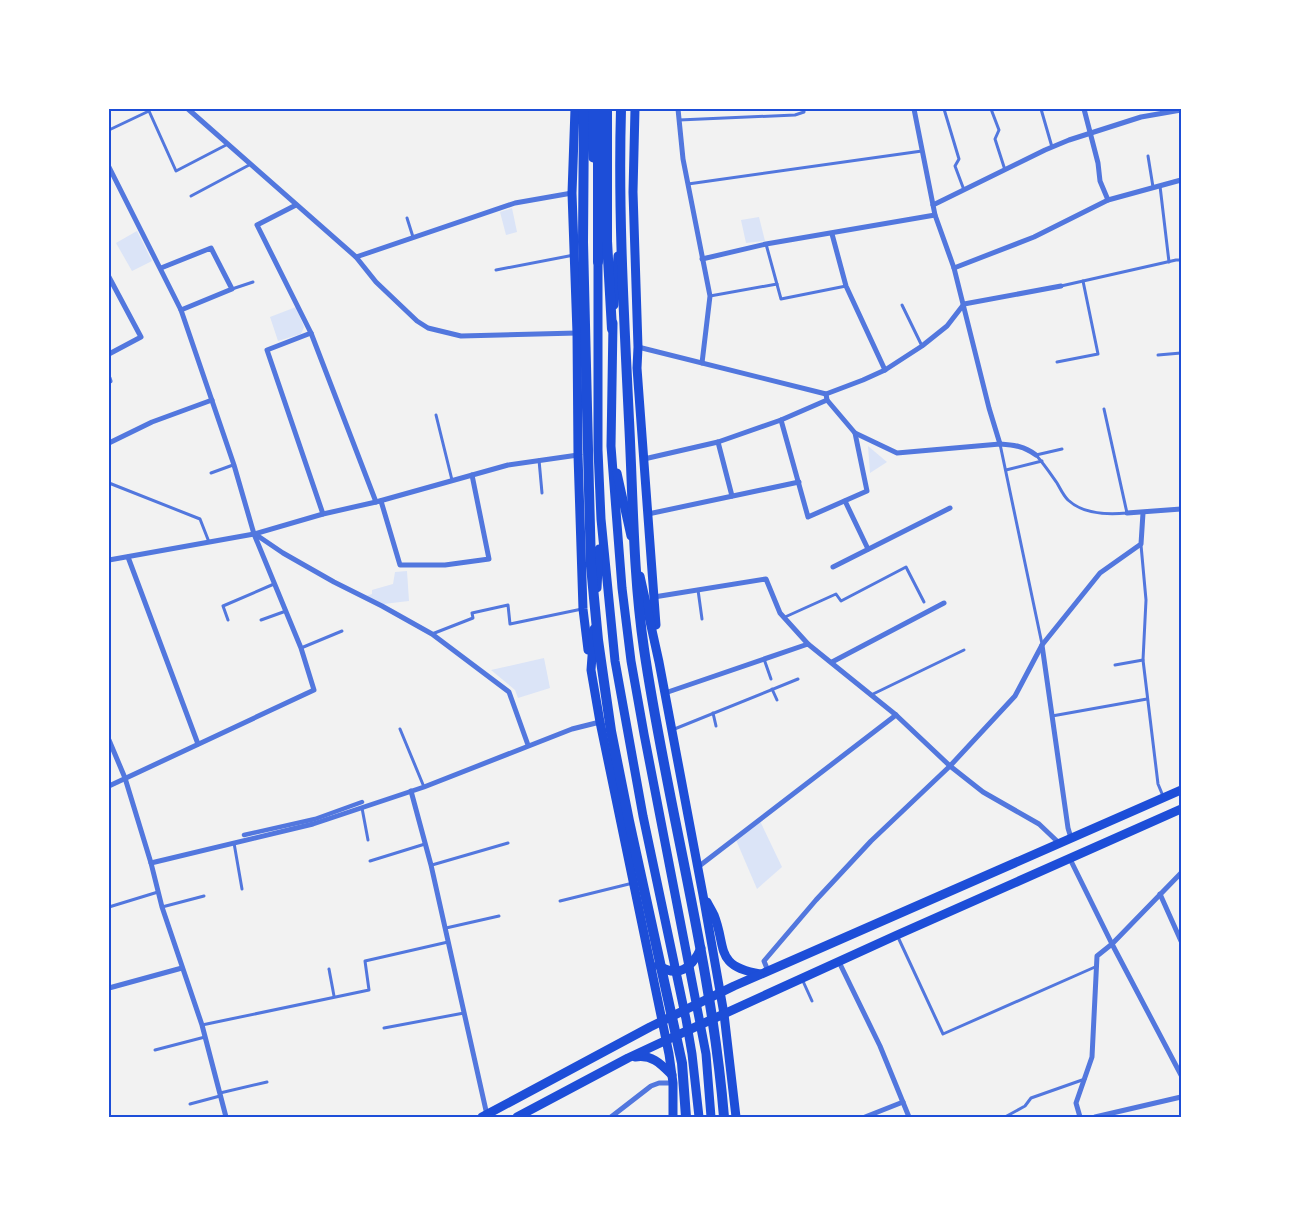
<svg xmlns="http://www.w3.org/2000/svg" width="1290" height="1226" font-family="Figtree,sans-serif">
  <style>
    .green { fill: #dbe4f7 }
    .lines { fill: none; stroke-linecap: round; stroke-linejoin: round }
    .service { stroke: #5277de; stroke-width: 3 }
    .pedestrian { stroke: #5277de; stroke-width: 4.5 }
    .minor { stroke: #5277de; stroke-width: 5 }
    .primary { stroke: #1d4ed8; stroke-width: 9 }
    .motorway { stroke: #1d4ed8; stroke-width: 10 }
    .neatline { fill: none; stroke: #1d4ed8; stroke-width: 2 }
  </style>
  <rect width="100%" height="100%" fill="#f2f2f2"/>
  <!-- green -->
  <g class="green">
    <polygon points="512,208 517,232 506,235 500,212"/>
    <polygon points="759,217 765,241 746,243 741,220"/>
    <polygon points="137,231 152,261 132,271 116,243"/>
    <polygon points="296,307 304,327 301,334 278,341 270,317"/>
    <polygon points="868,446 887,462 870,473"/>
    <polygon points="407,571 409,601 383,604 366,596 372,594 372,590 393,584 395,572"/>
    <polygon points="544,658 550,688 518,698 515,690 491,670"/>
    <polygon points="760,821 782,867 757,889 736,840"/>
  </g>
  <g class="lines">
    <!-- service -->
    <g class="service">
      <polyline points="944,109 959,159 955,166 964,190"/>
      <polyline points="991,109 999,130 995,139 1005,170"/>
      <polyline points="1041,109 1052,147"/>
      <polyline points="679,120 795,115 804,112 804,109"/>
      <polyline points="109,130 149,111 176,171 228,144"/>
      <polyline points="1148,156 1153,187"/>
      <polyline points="688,184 922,151"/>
      <polyline points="1160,186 1169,262"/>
      <polyline points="191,196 251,164"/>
      <polyline points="407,218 413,237"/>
      <polyline points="766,244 781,299 846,286"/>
      <polyline points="496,270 574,255"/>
      <polyline points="1061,286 1176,260 1181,260"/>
      <polyline points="232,289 253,282"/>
      <polyline points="710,296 777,284"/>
      <polyline points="902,305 922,346"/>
      <polyline points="1158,355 1181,353"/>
      <polyline points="1057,362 1098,354 1083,281"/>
      <polyline points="436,415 452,480"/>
      <polyline points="1000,444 1042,644"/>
      <path d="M 1062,449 L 1036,455 C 1044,464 1050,473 1057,483 C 1060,488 1063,495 1068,500 C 1083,514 1107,515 1127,513 L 1104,409"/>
      <polyline points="539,460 542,493"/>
      <polyline points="1006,470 1042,461"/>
      <polyline points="211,473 233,465"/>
      <polyline points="109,483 200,519 209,542"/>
      <polyline points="1141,545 1146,600 1143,660 1158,784 1163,796"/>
      <polyline points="698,590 702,619"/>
      <polyline points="785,617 836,594 841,601 906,567 924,602"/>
      <polyline points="228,620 223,606 274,584"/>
      <polyline points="261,620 286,611"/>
      <polyline points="432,634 473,618 472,613 508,605 510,624 582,609"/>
      <polyline points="301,648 342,631"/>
      <polyline points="764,659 771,679"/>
      <polyline points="1115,665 1143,660"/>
      <polyline points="772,689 777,700"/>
      <polyline points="871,695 964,650"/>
      <polyline points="713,713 716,726"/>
      <polyline points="1052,716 1147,699"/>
      <polyline points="400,729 424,787"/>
      <polyline points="672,730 798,679"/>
      <polyline points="362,808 368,840"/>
      <polyline points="234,843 242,889"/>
      <polyline points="370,861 425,844"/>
      <polyline points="432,865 508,843"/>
      <polyline points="560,901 633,883"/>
      <polyline points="109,907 158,892"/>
      <polyline points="162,907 204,896"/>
      <polyline points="446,928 499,916"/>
      <polyline points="897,935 943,1034 1095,967"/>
      <polyline points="329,969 334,996"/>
      <polyline points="802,979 812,1001"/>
      <polyline points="202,1025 369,990 365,961 448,942"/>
      <polyline points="384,1028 464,1013"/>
      <polyline points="155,1050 205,1037"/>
      <polyline points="220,1093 267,1082"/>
      <polyline points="190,1104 220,1096"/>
      <polyline points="1005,1117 1025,1106 1031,1098 1085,1079"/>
    </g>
    <!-- pedestrian -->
    <polyline class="pedestrian" points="244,835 315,819 362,802"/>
    <!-- minor -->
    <g class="minor">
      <polyline points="188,109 356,257 376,282 417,321 428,328 461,336 577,333"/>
      <polyline points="678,109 683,159 710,296 702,363"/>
      <polyline points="914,109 935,215 954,268 989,408 1000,444"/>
      <polyline points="1084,109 1098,163 1100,181 1108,200"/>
      <polyline points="109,167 181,310 234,465 254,534 301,648 314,690 109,786"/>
      <polyline points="296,205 257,225 311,333 376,502"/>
      <polyline points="933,205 1045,150 1069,140 1141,117 1181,110"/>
      <polyline points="832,234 846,286 885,370"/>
      <polyline points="356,257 515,203 572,193"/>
      <polyline points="702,259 766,244 935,215"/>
      <polyline points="161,268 211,248 232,289 181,310"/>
      <polyline points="954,268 1034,237 1108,200 1181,180"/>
      <polyline points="109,277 141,337 109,354"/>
      <polyline points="311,333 267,350 323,514"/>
      <polyline points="638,347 826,394 863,380 885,370 922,346 947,326 964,304 1061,286"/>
      <polyline points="109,378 110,381"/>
      <path d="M 826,394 L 827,400 L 855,433 L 897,453 L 1000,444 C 1014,445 1024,446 1036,455"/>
      <polyline points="781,420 808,517 867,491 855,433"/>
      <polyline points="718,442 732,496"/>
      <polyline points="109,443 152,422 212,400"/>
      <polyline points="644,459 718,442 781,420 827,400"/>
      <polyline points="381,501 400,565 445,565 489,559 472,475"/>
      <polyline points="845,501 868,549"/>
      <polyline points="1127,513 1181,509"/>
      <polyline points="648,514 799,482"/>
      <polyline points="255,534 283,553 334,582 382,606 432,634 509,692 528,745"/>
      <polyline points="128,557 198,744"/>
      <polyline points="109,560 254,534 323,514 376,502 508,465 578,455"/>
      <polyline points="833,567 950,508"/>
      <polyline points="654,597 766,579 780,613 808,644"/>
      <polyline points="1042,645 1068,828 1071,838"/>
      <polyline points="832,662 944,603"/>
      <polyline points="665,693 808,644 896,715 950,766 983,792 1039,824 1059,843"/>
      <polyline points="109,740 125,778 151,863 162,907 202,1025 226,1117"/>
      <polyline points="411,791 431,865 487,1115"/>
      <polyline points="1070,859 1112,944 1181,1075"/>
      <polyline points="151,863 313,824 424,787 572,729 600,722"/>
      <polyline points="698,867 896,715"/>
      <polyline points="1160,894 1181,941"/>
      <polyline points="839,962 880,1046 909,1117"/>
      <polyline points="768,971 764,961 816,900 871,841 950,766 1015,696 1042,645 1100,573 1141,544 1143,513"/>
      <polyline points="109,988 182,968"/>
      <polyline points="611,1117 651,1086 659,1083 673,1083"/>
      <polyline points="865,1117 903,1102"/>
      <polyline points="1080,1117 1076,1103 1092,1057 1097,956 1112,944 1181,873"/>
      <polyline points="1095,1117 1181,1097"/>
    </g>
    <!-- primary -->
    <g class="primary">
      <polyline points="575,109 572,193 577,333 578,455 583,609 588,650"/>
      <polyline points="590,109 593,158"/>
      <polyline points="635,109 633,192 638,347 637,368 656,625"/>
      <polyline points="598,256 598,450 601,519 615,661 643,816 686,1019 692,1054 699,1117"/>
      <polyline points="614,305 618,256"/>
      <polyline points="613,323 611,446 622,588 631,661 644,734 706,1054 711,1117"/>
      <polyline points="617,473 631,536"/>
      <polyline points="640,576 659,662 703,895 724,1014 736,1117"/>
      <polyline points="597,588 599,549"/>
      <polyline points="594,629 591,670 600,722 669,1054 673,1083 673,1117"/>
      <path d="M 707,902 C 709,906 712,911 714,915 C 727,948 714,966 760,974"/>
      <path d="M 658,965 C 678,979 692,968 701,948"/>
      <path d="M 635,1057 C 652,1054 661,1064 672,1075"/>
      <polyline points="482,1117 650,1027 734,986 1181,790"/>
      <polyline points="517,1117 628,1058 658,1044 897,935 1181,809"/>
    </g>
    <!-- motorway -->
    <g class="motorway">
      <polyline points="584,109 583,242 589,490 591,566 598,640 611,731 629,821 682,1063 686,1117"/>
      <polyline points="598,109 598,262"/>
      <polyline points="607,109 607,241 612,329"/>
      <path d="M 621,109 C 618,212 624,316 629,420 C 633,496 633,574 644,649 C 667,806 711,959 724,1117"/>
    </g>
  </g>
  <!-- border -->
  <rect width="1290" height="1226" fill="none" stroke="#ffffff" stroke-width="220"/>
  <rect x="110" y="110" width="1070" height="1006" class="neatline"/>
</svg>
